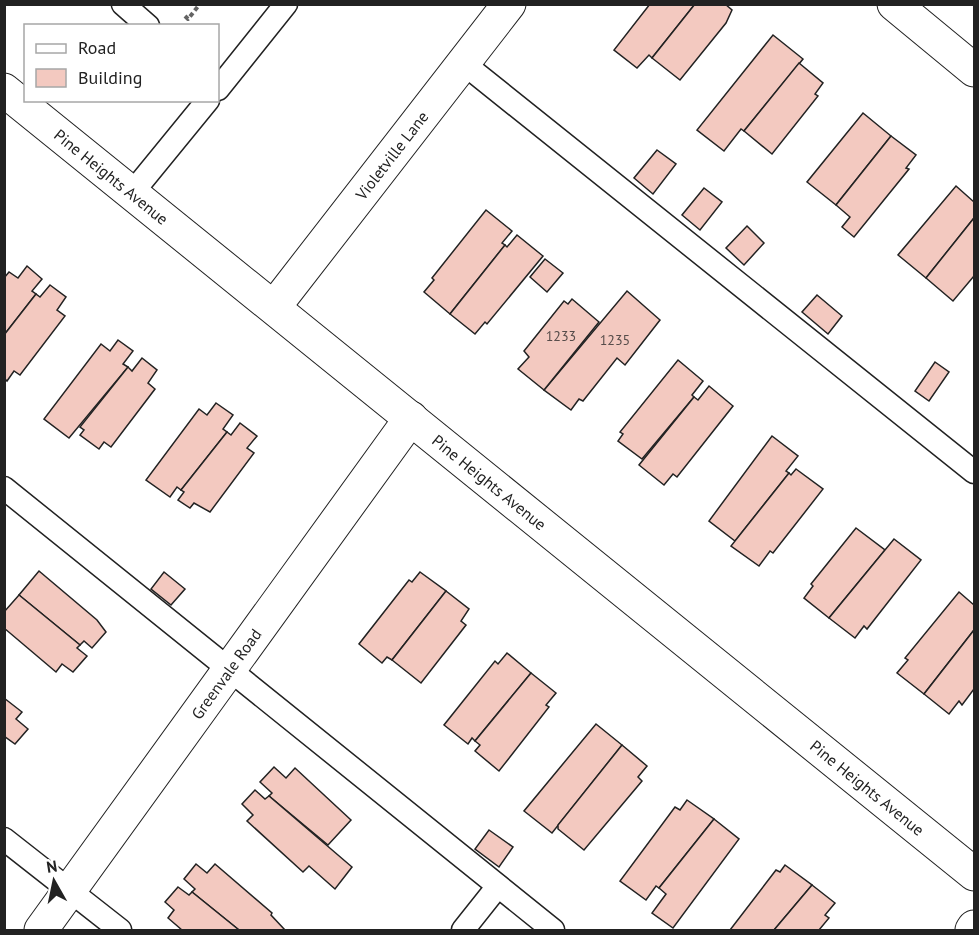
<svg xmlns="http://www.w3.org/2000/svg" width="979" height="935" font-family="'PT Sans',sans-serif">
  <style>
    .building { fill: #f3c9c0; stroke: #222; stroke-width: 1.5 }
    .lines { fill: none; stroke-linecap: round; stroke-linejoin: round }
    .service-casing { stroke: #222; stroke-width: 25 }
    .minor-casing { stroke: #222; stroke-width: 35 }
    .tertiary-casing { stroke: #222; stroke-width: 35 }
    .path { stroke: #646464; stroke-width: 4; stroke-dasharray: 4.5 3; stroke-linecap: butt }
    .service { stroke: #fff; stroke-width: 22 }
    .minor { stroke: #fff; stroke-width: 33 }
    .tertiary { stroke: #fff; stroke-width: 33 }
    .labels { text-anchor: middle; stroke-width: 4.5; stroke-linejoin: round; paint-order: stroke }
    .number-label { font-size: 14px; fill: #564c4a }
    .street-label { font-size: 16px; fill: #222; stroke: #fff }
  </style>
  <rect width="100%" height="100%" fill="#fff"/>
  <!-- building -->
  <g class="building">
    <polygon points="650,4 695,4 652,58 649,55 637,68 614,50"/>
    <polygon points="695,4 725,4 732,10 726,23 680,80 652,58"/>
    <polygon points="773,35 803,59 744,131 741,129 724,151 697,130"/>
    <polygon points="799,63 823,83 815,94 818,96 772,154 744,131"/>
    <polygon points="863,113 891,136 836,205 807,182"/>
    <polygon points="891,136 916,155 906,168 909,169 854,237 842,227 850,217 836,205"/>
    <polygon points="657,150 676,164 653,194 634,178"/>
    <polygon points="956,186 974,202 974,218 926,278 898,255"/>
    <polygon points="704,188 722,202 700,230 682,215"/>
    <polygon points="486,210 512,231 502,243 505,245 450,314 424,292 434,280 432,278"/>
    <polygon points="974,218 974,276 953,301 926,278"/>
    <polygon points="747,226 764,243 744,265 726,248"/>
    <polygon points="517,235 543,256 487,324 485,322 475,334 450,314 505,245 507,247"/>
    <polygon points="545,259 563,273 547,292 530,277"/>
    <polygon points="27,266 42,279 32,291 36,294 4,335 4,278 9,272 18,278"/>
    <polygon points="50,285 66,297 57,310 65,316 20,375 14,371 7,381 4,378 4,335 36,294 40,297"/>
    <polygon points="627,291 660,320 625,365 617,358 583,401 579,399 571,410 544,390"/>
    <polygon points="817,295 842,316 828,334 802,312"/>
    <polygon points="572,299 599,322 544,390 518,369 529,357 524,351 564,301 568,304"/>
    <polygon points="118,340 133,351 123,364 128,367 69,438 44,419 101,344 110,351"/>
    <polygon points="142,358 157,370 148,383 155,389 111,447 104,442 99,449 80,435 84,430 80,427 128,367 132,371"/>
    <polygon points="678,360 703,381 692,395 694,397 642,459 618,441 623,434 620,432"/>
    <polygon points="935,362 949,372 929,401 915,391"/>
    <polygon points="709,386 733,406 677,477 673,474 664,485 639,465 694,397 698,400"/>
    <polygon points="216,403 233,415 223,429 227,432 181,490 177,487 170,497 146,480 199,409 207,415"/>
    <polygon points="240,423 257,436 247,448 254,453 210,512 194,503 190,508 178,500 184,492 181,490 227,432 231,435"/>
    <polygon points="772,436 798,456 786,471 789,473 735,541 709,521"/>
    <polygon points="796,469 823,489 773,553 770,551 759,566 731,546 789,473 791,475"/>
    <polygon points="856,528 885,550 829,618 804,598 813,586 811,584"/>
    <polygon points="894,539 921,560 867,629 864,626 855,638 829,618"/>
    <polygon points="39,571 97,620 106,632 92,648 84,641 80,645 19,595"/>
    <polygon points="164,572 185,589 171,605 151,589"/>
    <polygon points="420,572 446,591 392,660 387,657 382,663 359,644 409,580 412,582"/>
    <polygon points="446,591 469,609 461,621 466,625 421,683 392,660"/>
    <polygon points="959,592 974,605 974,630 924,694 897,673 908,660 905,658"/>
    <polygon points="19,595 80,645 77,648 87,656 73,672 62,664 56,672 4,628 4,612"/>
    <polygon points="974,630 974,689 962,705 959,701 949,714 924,694"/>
    <polygon points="507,653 531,673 475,741 472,738 468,744 444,725 495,661 498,664"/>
    <polygon points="531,673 556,693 546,705 549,707 499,771 475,751 480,745 475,741"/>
    <polygon points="4,698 22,712 16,719 28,729 15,744 4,736"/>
    <polygon points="596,724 622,745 552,833 524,811"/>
    <polygon points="622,745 647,766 638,777 642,781 584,850 558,829 558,825"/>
    <polygon points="274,767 286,778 295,768 351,820 328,845 269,796 272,793 260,782"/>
    <polygon points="255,790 265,799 269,796 352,867 335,889 309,866 303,872 247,821 253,815 242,804"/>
    <polygon points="687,800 714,819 659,888 656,886 646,900 620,881 675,807 680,810"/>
    <polygon points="714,819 739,839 673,928 652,913 666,894 659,888"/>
    <polygon points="489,830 513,847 499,867 475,849"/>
    <polygon points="196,864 207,873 215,864 272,913 271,915 285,930 239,930 192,892 195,889 184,879"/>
    <polygon points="785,865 812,885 774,930 730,930 776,870 780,872"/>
    <polygon points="812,885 835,903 825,915 829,918 819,930 774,930"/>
    <polygon points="178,887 189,895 192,892 239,930 182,930 168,918 174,910 165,902"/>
  </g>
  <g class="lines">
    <defs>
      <g id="service">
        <polyline points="123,4 148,26"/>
        <polyline points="463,63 974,472"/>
        <polyline points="218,89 286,4"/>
        <polyline points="132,193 208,100"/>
        <polyline points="4,488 553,930"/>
        <polyline points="4,839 120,930"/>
        <polyline points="463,930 498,886"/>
      </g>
      <g id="minor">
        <polyline points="894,4 974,70"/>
        <path id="s1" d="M 4,90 L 974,874"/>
        <path id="s2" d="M 274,307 L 509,4"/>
        <path id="s3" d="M 41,930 L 411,418"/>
      </g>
      <polyline id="tertiary" points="972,930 974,927"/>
    </defs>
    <!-- service casing -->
    <use href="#service" class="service-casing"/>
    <!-- minor casing -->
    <use href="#minor" class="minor-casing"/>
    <!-- tertiary casing -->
    <use href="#tertiary" class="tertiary-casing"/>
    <!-- path -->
    <polyline class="path" points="185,16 188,19 200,4"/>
    <!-- service -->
    <use href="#service" class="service"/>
    <!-- minor -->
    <use href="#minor" class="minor"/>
    <!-- tertiary -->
    <use href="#tertiary" class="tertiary"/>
  </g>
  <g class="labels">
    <!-- number labels -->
    <g class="number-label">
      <text x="561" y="341">1233</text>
      <text x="615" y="345">1235</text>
    </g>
    <!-- street labels -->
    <g class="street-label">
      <text dy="6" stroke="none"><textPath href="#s2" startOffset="192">Violetville Lane</textPath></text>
      <text dy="6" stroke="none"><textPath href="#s1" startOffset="138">Pine Heights Avenue</textPath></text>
      <text dy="6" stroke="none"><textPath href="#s1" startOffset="624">Pine Heights Avenue</textPath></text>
      <text dy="6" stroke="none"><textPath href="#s3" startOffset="316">Greenvale Road</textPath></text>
      <text dy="6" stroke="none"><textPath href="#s1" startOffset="1110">Pine Heights Avenue</textPath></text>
    </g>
  </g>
  <!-- border -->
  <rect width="979" height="935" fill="none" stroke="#222222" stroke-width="12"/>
  <!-- legend -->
  <rect x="24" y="24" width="195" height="78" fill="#ffffff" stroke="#a7a7a7" stroke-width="1.5"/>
  <rect x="36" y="44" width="30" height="9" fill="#ffffff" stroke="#a7a7a7" stroke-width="1.5"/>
  <text x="78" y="54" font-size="18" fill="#222222">Road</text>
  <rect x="36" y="69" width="30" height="18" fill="#f3c9c0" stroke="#a7a7a7" stroke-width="1.5"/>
  <text x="78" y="84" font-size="18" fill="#222222">Building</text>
  <!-- north arrow -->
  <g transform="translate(54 881) rotate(351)" stroke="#ffffff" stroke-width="4.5" paint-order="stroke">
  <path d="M0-4.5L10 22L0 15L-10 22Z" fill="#222222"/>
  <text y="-9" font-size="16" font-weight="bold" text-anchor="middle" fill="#222222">N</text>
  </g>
</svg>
